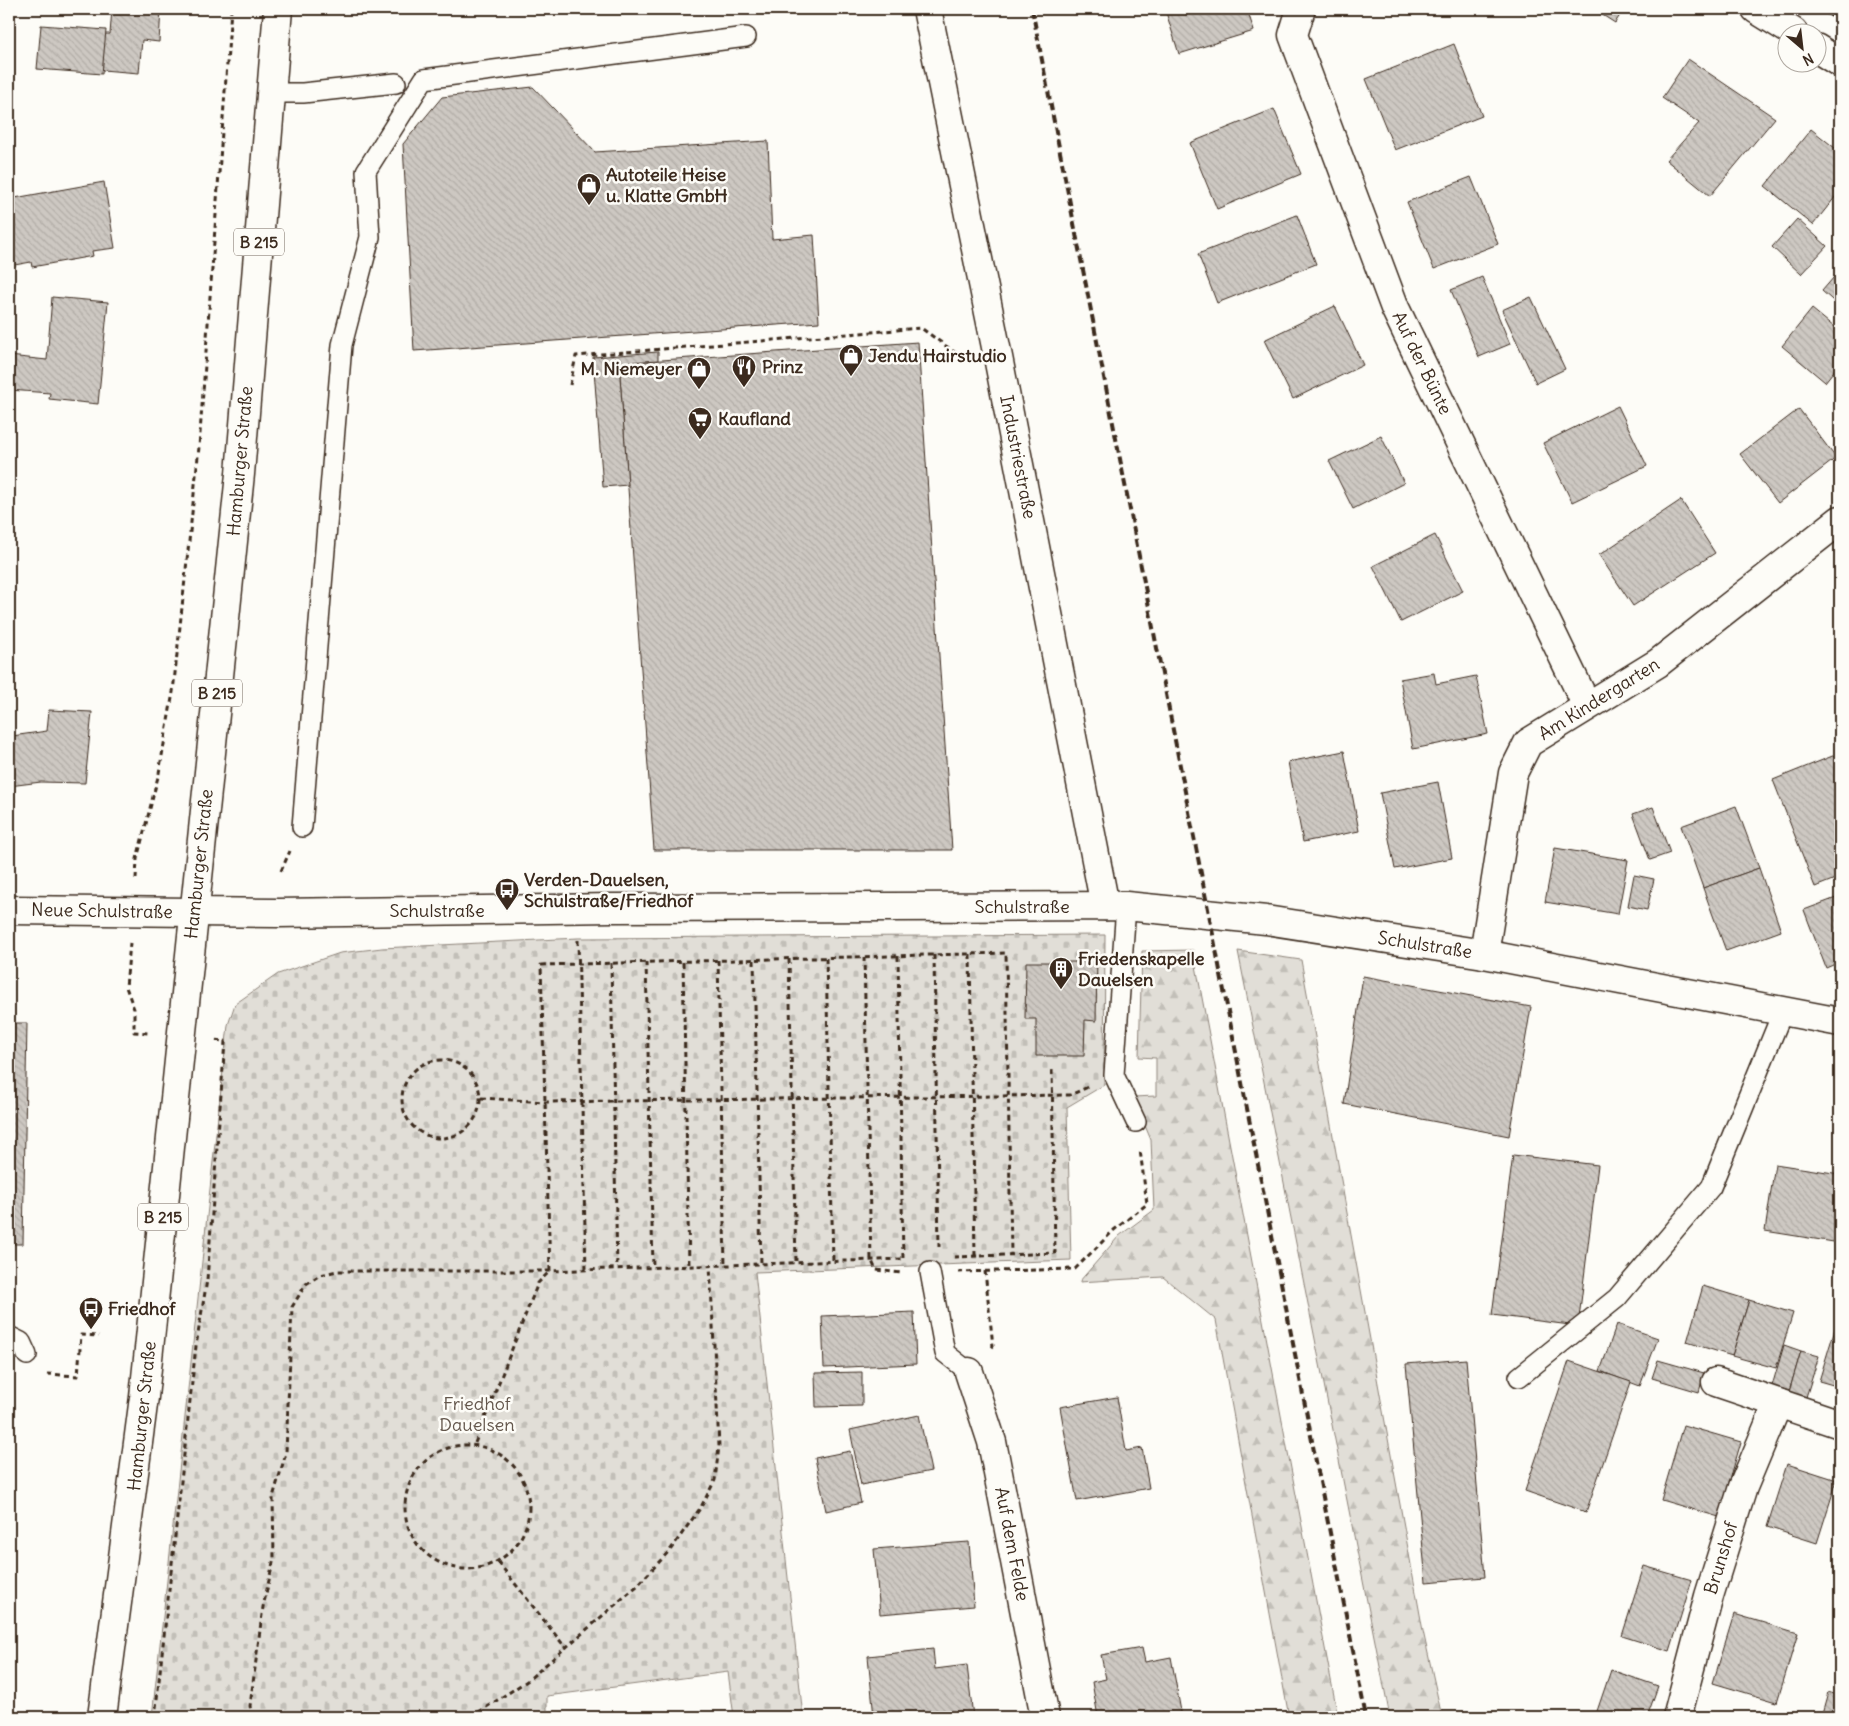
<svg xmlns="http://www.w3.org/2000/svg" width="1849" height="1726" font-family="Delius,sans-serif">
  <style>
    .forest { fill: url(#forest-firs); stroke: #8e847a }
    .cemetery { fill: url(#cemetery-stones); stroke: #8e847a }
    .building { fill: url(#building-back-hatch); stroke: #3b2a1e }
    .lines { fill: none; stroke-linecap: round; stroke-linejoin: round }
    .lane-casing { stroke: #3b2a1e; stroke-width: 22 }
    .street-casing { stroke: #3b2a1e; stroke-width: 31 }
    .secondary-casing { stroke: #3b2a1e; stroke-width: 31 }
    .primary-casing { stroke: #3b2a1e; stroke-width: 31 }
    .path { stroke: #3b2a1e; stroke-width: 3; stroke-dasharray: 5 4; stroke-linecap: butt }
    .lane { stroke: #fdfcf7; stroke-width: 19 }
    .street { stroke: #fdfcf7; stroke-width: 28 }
    .secondary { stroke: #fdfcf7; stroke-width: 28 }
    .primary { stroke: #fdfcf7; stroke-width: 28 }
    .rail { stroke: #3b2a1e; stroke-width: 4; stroke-dasharray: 8 4; stroke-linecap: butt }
    .labels { text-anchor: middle; stroke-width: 5; stroke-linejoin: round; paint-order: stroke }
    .shield { fill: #fdfcf7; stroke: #75695f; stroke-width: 1 }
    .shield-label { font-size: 16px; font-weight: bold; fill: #3b2a1e }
    .poi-label { font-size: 18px; font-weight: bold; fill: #3b2a1e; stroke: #fdfcf7; text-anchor: start }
    .street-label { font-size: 18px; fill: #3b2a1e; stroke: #fdfcf7 }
    .park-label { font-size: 18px; fill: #64574c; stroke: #fdfcf7 }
  </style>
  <defs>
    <pattern id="forest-firs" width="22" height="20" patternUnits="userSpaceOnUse" patternTransform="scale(1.25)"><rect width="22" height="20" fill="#e1ded7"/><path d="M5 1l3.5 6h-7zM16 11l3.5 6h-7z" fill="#c2bfb8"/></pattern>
    <pattern id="cemetery-stones" width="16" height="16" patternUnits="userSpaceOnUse" patternTransform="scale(1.25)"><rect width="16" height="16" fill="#e1ded7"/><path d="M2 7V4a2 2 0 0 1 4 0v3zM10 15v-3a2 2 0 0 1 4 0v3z" fill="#c2bfb8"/></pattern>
    <pattern id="building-back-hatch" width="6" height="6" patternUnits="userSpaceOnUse" patternTransform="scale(1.25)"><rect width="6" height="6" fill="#cdc8c2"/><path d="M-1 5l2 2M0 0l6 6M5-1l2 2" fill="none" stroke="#b1aca6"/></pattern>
  </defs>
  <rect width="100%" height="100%" fill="#fdfcf7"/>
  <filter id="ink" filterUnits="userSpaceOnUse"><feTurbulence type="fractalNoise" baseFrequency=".02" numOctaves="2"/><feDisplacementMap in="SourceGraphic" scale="10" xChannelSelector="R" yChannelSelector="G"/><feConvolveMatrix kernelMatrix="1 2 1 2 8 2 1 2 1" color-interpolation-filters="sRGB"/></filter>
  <g filter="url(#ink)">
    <!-- forest -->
    <g class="forest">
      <polygon points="1193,950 1338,1717 1289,1717 1216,1320 1163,1277 1079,1282 1119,1236 1154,1210 1151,1140 1133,1097 1156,1096 1156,1058 1139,1057 1142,951"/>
      <polygon points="1238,951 1301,960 1423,1631 1442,1717 1390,1717"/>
    </g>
    <!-- cemetery -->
    <polygon class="cemetery" points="1105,935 1104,1085 1067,1107 1071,1260 755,1272 803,1717 734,1717 728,1672 547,1696 547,1717 152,1717 228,1025 235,1004 278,974 340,953 382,948 578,938"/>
    <!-- building -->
    <g class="building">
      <polygon points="112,9 161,9 159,42 142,40 139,73 102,70 105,34 110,34"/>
      <polygon points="1165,9 1247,9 1254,31 1179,54"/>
      <polygon points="1593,9 1624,9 1615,23"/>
      <polygon points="41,25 106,30 102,74 37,69"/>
      <polygon points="1454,44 1482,116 1395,150 1366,79"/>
      <polygon points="1688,59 1775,118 1710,196 1666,160 1699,123 1662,98"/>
      <polygon points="533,87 595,152 768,141 772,239 814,235 819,322 414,351 403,144 442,97"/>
      <polygon points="1274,109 1301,174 1217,209 1190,143"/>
      <polygon points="1811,129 1840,152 1840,191 1813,225 1765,186"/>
      <polygon points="1471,177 1498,244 1434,269 1407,202"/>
      <polygon points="104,182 115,248 92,251 93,256 32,267 31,262 9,266 9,199"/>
      <polygon points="1297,215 1316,264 1217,303 1198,254"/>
      <polygon points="1797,219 1827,246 1801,274 1772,247"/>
      <polygon points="1840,270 1840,307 1822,291"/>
      <polygon points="1482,277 1510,344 1479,357 1451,290"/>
      <polygon points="52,297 108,302 98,404 49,399 50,393 9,390 9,356 47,360"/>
      <polygon points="1531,297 1565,369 1536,383 1502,310"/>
      <polygon points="1335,306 1363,365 1293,399 1264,340"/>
      <polygon points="1812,309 1840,332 1840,363 1825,382 1782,346"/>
      <polygon points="918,342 952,850 654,850 619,363"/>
      <polygon points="658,352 658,360 619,363 628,485 603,487 593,357"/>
      <polygon points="1618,406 1647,466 1572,502 1543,443"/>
      <polygon points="1799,409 1836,458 1778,503 1740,454"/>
      <polygon points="1381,436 1404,483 1353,509 1329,461"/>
      <polygon points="1681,500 1715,553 1633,606 1599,555"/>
      <polygon points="1435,535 1463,591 1401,622 1373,566"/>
      <polygon points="1434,673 1436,684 1476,676 1488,734 1413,749 1400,679"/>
      <polygon points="49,710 92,712 85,783 41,782 9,786 9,713 12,736 47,731"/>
      <polygon points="1344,751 1359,831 1303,842 1288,762"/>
      <polygon points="1840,753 1840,877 1815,887 1773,780"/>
      <polygon points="1438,782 1452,858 1395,869 1380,793"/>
      <polygon points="1736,806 1759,868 1703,888 1681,826"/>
      <polygon points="1653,807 1670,853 1650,860 1633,814"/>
      <polygon points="1555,848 1628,860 1618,914 1545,902"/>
      <polygon points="1759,868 1781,931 1726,951 1703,888"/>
      <polygon points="1634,875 1654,879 1647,910 1628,906"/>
      <polygon points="1836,898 1840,910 1840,962 1826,968 1804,910"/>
      <polygon points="1081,956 1097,956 1096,1021 1085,1020 1084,1056 1036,1056 1036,1019 1025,1019 1026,962 1081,962"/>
      <polygon points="1363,976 1531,1007 1509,1136 1344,1104"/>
      <polygon points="9,1023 27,1023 23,1244 9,1244"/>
      <polygon points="1513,1155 1598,1165 1578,1326 1492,1315"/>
      <polygon points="1775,1164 1840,1174 1840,1243 1765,1231"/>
      <polygon points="1703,1286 1749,1300 1732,1356 1687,1342"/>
      <polygon points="1749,1300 1793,1313 1776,1368 1732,1356"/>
      <polygon points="914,1312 916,1364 824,1368 822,1316"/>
      <polygon points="1837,1322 1840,1323 1840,1387 1819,1381"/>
      <polygon points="1617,1324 1658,1338 1640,1386 1600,1371"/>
      <polygon points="1784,1345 1801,1351 1789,1392 1772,1386"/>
      <polygon points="1801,1351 1819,1356 1806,1397 1789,1392"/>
      <polygon points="1466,1359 1485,1577 1426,1582 1406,1364"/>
      <polygon points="1658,1360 1704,1373 1699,1392 1652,1378"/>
      <polygon points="1569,1361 1631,1382 1586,1512 1525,1491"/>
      <polygon points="862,1372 862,1406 816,1407 815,1373"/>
      <polygon points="1117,1397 1126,1451 1142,1448 1149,1488 1077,1501 1060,1407"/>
      <polygon points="919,1415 931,1471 861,1485 850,1430"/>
      <polygon points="1683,1425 1741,1442 1719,1517 1661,1500"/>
      <polygon points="850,1451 861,1503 826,1511 815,1458"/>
      <polygon points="1787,1464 1837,1480 1817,1543 1767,1527"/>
      <polygon points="969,1542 974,1606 880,1614 874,1549"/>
      <polygon points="1644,1566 1692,1580 1670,1651 1622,1636"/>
      <polygon points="1734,1614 1798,1633 1777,1702 1713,1683"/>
      <polygon points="1142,1648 1145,1662 1171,1657 1182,1717 1098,1717 1092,1682 1106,1679 1101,1655"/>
      <polygon points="933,1649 935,1669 967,1665 973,1717 874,1717 868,1656"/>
      <polygon points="1611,1670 1658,1686 1647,1717 1595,1717"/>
      <polygon points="1828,1692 1840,1696 1840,1717 1821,1717"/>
    </g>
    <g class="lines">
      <defs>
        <g id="lane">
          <polyline points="271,93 303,93 396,83"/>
          <polyline points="302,827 342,345 370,237 366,171 424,79 746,37"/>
          <polyline points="1126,906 1114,1075 1136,1122"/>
          <polyline points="930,1272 945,1353 969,1372"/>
          <polyline points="9,1336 21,1342 27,1355"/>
          <polyline points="1519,1377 1617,1298 1711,1187 1783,1011"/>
        </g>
        <g id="street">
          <polyline points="927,9 998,357 1105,906"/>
          <polyline points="1301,9 1293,35 1395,308 1587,706"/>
          <polyline points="9,910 278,913 612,908 1126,906 1266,920 1484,954 1840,1022"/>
          <polyline points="1484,954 1513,773 1528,743 1658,663 1840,520"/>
          <polyline points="969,1372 992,1442 1045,1717"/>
          <polyline points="1716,1382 1840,1424"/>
          <polyline points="1677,1717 1709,1596 1743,1487 1778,1403"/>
        </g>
        <g id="secondary">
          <polyline points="1756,9 1793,32"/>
          <polyline points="1816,48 1840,63"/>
        </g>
        <polyline id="primary" points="102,1717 144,1397 240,474 278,9"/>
      </defs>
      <!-- lane casing -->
      <use href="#lane" class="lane-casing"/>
      <!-- street casing -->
      <use href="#street" class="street-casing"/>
      <!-- secondary casing -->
      <use href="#secondary" class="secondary-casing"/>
      <!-- primary casing -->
      <use href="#primary" class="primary-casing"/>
      <!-- path -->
      <g class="path">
        <polyline points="1820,9 1836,19"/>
        <polyline points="570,385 576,356 921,328 964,359"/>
        <polyline points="281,871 290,851"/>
        <polyline points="136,879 137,859 159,773 173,692 199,447 231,9"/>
        <polyline points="578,940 586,1270"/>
        <polyline points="130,943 126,987 134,1009 134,1032 149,1033"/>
        <polyline points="970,954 975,1256"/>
        <polyline points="934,955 939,1247"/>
        <polyline points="898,956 903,1259"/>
        <polyline points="864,957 871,1259 876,1270 902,1273"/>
        <polyline points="826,958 833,1261"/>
        <polyline points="789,959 796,1262"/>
        <polyline points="718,960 725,1265"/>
        <polyline points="754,960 761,1264"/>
        <polyline points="646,962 653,1268"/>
        <polyline points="683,962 689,1266"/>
        <polyline points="611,963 617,1269"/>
        <circle cx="441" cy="1099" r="39"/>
        <polyline points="481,1098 545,1102 1070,1095 1088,1087"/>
        <polyline points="954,1257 1055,1253 1052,1068"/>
        <polyline points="985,1271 993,1346 990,1350"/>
        <polyline points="958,1272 1075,1269 1114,1230 1147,1204 1140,1150"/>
        <polyline points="47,1374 78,1376 81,1335 99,1336"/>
        <polyline points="475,1443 538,1283 550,1271 541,965 1006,953 1011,1255"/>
        <circle cx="467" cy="1507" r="62"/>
        <polyline points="498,1562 565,1647"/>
        <polyline points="155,1717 196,1346 207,1280 225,1041 213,1040"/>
        <polyline points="252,1717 250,1706 263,1607 274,1558 273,1497 286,1453 292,1307 306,1284 320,1275 337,1271 550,1271 905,1259"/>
        <polyline points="471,1717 527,1681 637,1586 671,1549 701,1507 715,1480 719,1446 710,1265"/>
      </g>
      <!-- lane -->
      <use href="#lane" class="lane"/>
      <!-- street -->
      <use href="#street" class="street"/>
      <!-- secondary -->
      <use href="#secondary" class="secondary"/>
      <!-- primary -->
      <use href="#primary" class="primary"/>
      <!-- rail -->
      <polyline class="rail" points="1032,9 1366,1717"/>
    </g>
  </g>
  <!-- icons -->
  <defs>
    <symbol id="shop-pin" viewBox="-11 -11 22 30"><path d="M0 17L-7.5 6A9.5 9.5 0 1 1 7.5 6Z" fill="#3b2a1e" stroke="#fdfcf7"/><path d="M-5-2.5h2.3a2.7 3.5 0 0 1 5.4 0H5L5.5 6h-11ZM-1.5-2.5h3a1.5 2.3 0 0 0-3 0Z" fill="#fff"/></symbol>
    <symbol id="restaurant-pin" viewBox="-11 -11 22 30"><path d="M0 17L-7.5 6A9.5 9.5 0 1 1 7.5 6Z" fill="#3b2a1e" stroke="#fdfcf7"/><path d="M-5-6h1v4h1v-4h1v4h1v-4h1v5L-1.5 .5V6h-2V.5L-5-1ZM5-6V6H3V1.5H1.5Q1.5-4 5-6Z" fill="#fff"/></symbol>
    <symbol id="supermarket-pin" viewBox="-11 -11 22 30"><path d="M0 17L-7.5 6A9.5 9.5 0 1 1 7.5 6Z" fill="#3b2a1e" stroke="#fdfcf7"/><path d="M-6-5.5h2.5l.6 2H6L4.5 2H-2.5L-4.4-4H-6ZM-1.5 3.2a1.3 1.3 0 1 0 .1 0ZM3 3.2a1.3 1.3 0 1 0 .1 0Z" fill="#fff"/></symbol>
    <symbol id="bus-pin" viewBox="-11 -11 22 30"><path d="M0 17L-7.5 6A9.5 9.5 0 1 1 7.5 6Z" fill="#3b2a1e" stroke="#fdfcf7"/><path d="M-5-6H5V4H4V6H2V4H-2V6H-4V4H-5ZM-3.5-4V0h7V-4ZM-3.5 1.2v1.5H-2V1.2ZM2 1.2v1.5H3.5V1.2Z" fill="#fff"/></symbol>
    <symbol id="building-pin" viewBox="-11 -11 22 30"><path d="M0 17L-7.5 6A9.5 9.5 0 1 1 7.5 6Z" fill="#3b2a1e" stroke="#fdfcf7"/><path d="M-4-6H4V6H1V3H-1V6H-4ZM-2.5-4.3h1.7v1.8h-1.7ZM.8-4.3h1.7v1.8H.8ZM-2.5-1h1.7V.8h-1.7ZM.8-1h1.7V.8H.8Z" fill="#fff"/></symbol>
  </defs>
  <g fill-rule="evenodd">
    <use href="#shop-pin" x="575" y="171" width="28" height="38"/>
    <use href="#shop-pin" x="837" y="342" width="28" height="38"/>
    <use href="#restaurant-pin" x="730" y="353" width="28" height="38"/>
    <use href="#shop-pin" x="685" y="355" width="28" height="38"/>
    <use href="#supermarket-pin" x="686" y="405" width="28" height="38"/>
    <use href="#bus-pin" x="493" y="876" width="28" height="38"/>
    <use href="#building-pin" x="1047" y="955" width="28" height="38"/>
    <use href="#bus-pin" x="77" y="1295" width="28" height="38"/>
  </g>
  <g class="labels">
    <!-- shield labels -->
    <g class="shield">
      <rect x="234" y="228.5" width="50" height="27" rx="4"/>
      <rect x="192" y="679.5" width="50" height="27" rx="4"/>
      <rect x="138" y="1203.5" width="50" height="27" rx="4"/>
    </g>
    <g class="shield-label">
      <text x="259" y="248">B 215</text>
      <text x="217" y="699">B 215</text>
      <text x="163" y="1223">B 215</text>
    </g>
    <!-- poi labels -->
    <g class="poi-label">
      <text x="606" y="181">Autoteile Heise<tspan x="606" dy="21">u. Klatte GmbH</tspan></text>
      <text x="868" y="362">Jendu Hairstudio</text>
      <text x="762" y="373">Prinz</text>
      <text x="682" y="375" text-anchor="end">M. Niemeyer</text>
      <text x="718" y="425">Kaufland</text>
      <text x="524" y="886">Verden-Dauelsen,<tspan x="524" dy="21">Schulstraße/Friedhof</tspan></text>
      <text x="1078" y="965">Friedenskapelle<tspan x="1078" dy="21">Dauelsen</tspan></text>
      <text x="108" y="1315">Friedhof</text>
    </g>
    <!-- street labels -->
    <g class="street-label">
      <text transform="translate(1422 363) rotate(64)" y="6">Auf der Bünte</text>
      <text transform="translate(1018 457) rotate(79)" y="6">Industriestraße</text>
      <text transform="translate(240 461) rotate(-85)" y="6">Hamburger Straße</text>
      <text transform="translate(1599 699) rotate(-32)" y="6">Am Kindergarten</text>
      <text transform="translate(199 864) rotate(-84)" y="6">Hamburger Straße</text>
      <text x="1022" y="913">Schulstraße</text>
      <text transform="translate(102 911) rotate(1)" y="6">Neue Schulstraße</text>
      <text x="437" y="917">Schulstraße</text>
      <text transform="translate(1425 945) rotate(9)" y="6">Schulstraße</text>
      <text transform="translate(142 1416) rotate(-84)" y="6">Hamburger Straße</text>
      <text transform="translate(1012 1544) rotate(79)" y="6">Auf dem Felde</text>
      <text transform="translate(1721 1558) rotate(-73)" y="6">Brunshof</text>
    </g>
    <!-- park labels -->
    <g class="park-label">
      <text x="477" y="1410">Friedhof<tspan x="477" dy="21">Dauelsen</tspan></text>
    </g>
  </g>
  <!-- margin -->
  <rect width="1849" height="1726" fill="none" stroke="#fdfcf7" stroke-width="30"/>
  <rect x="15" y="15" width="1819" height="1696" fill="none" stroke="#3b2a1e" stroke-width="2" filter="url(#ink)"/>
  <!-- north arrow -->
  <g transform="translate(1802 48) rotate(152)"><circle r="24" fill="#fdfcf7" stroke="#afa8a0"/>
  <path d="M0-4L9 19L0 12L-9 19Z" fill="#3b2a1e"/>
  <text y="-8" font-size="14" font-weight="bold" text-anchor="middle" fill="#3b2a1e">N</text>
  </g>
</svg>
